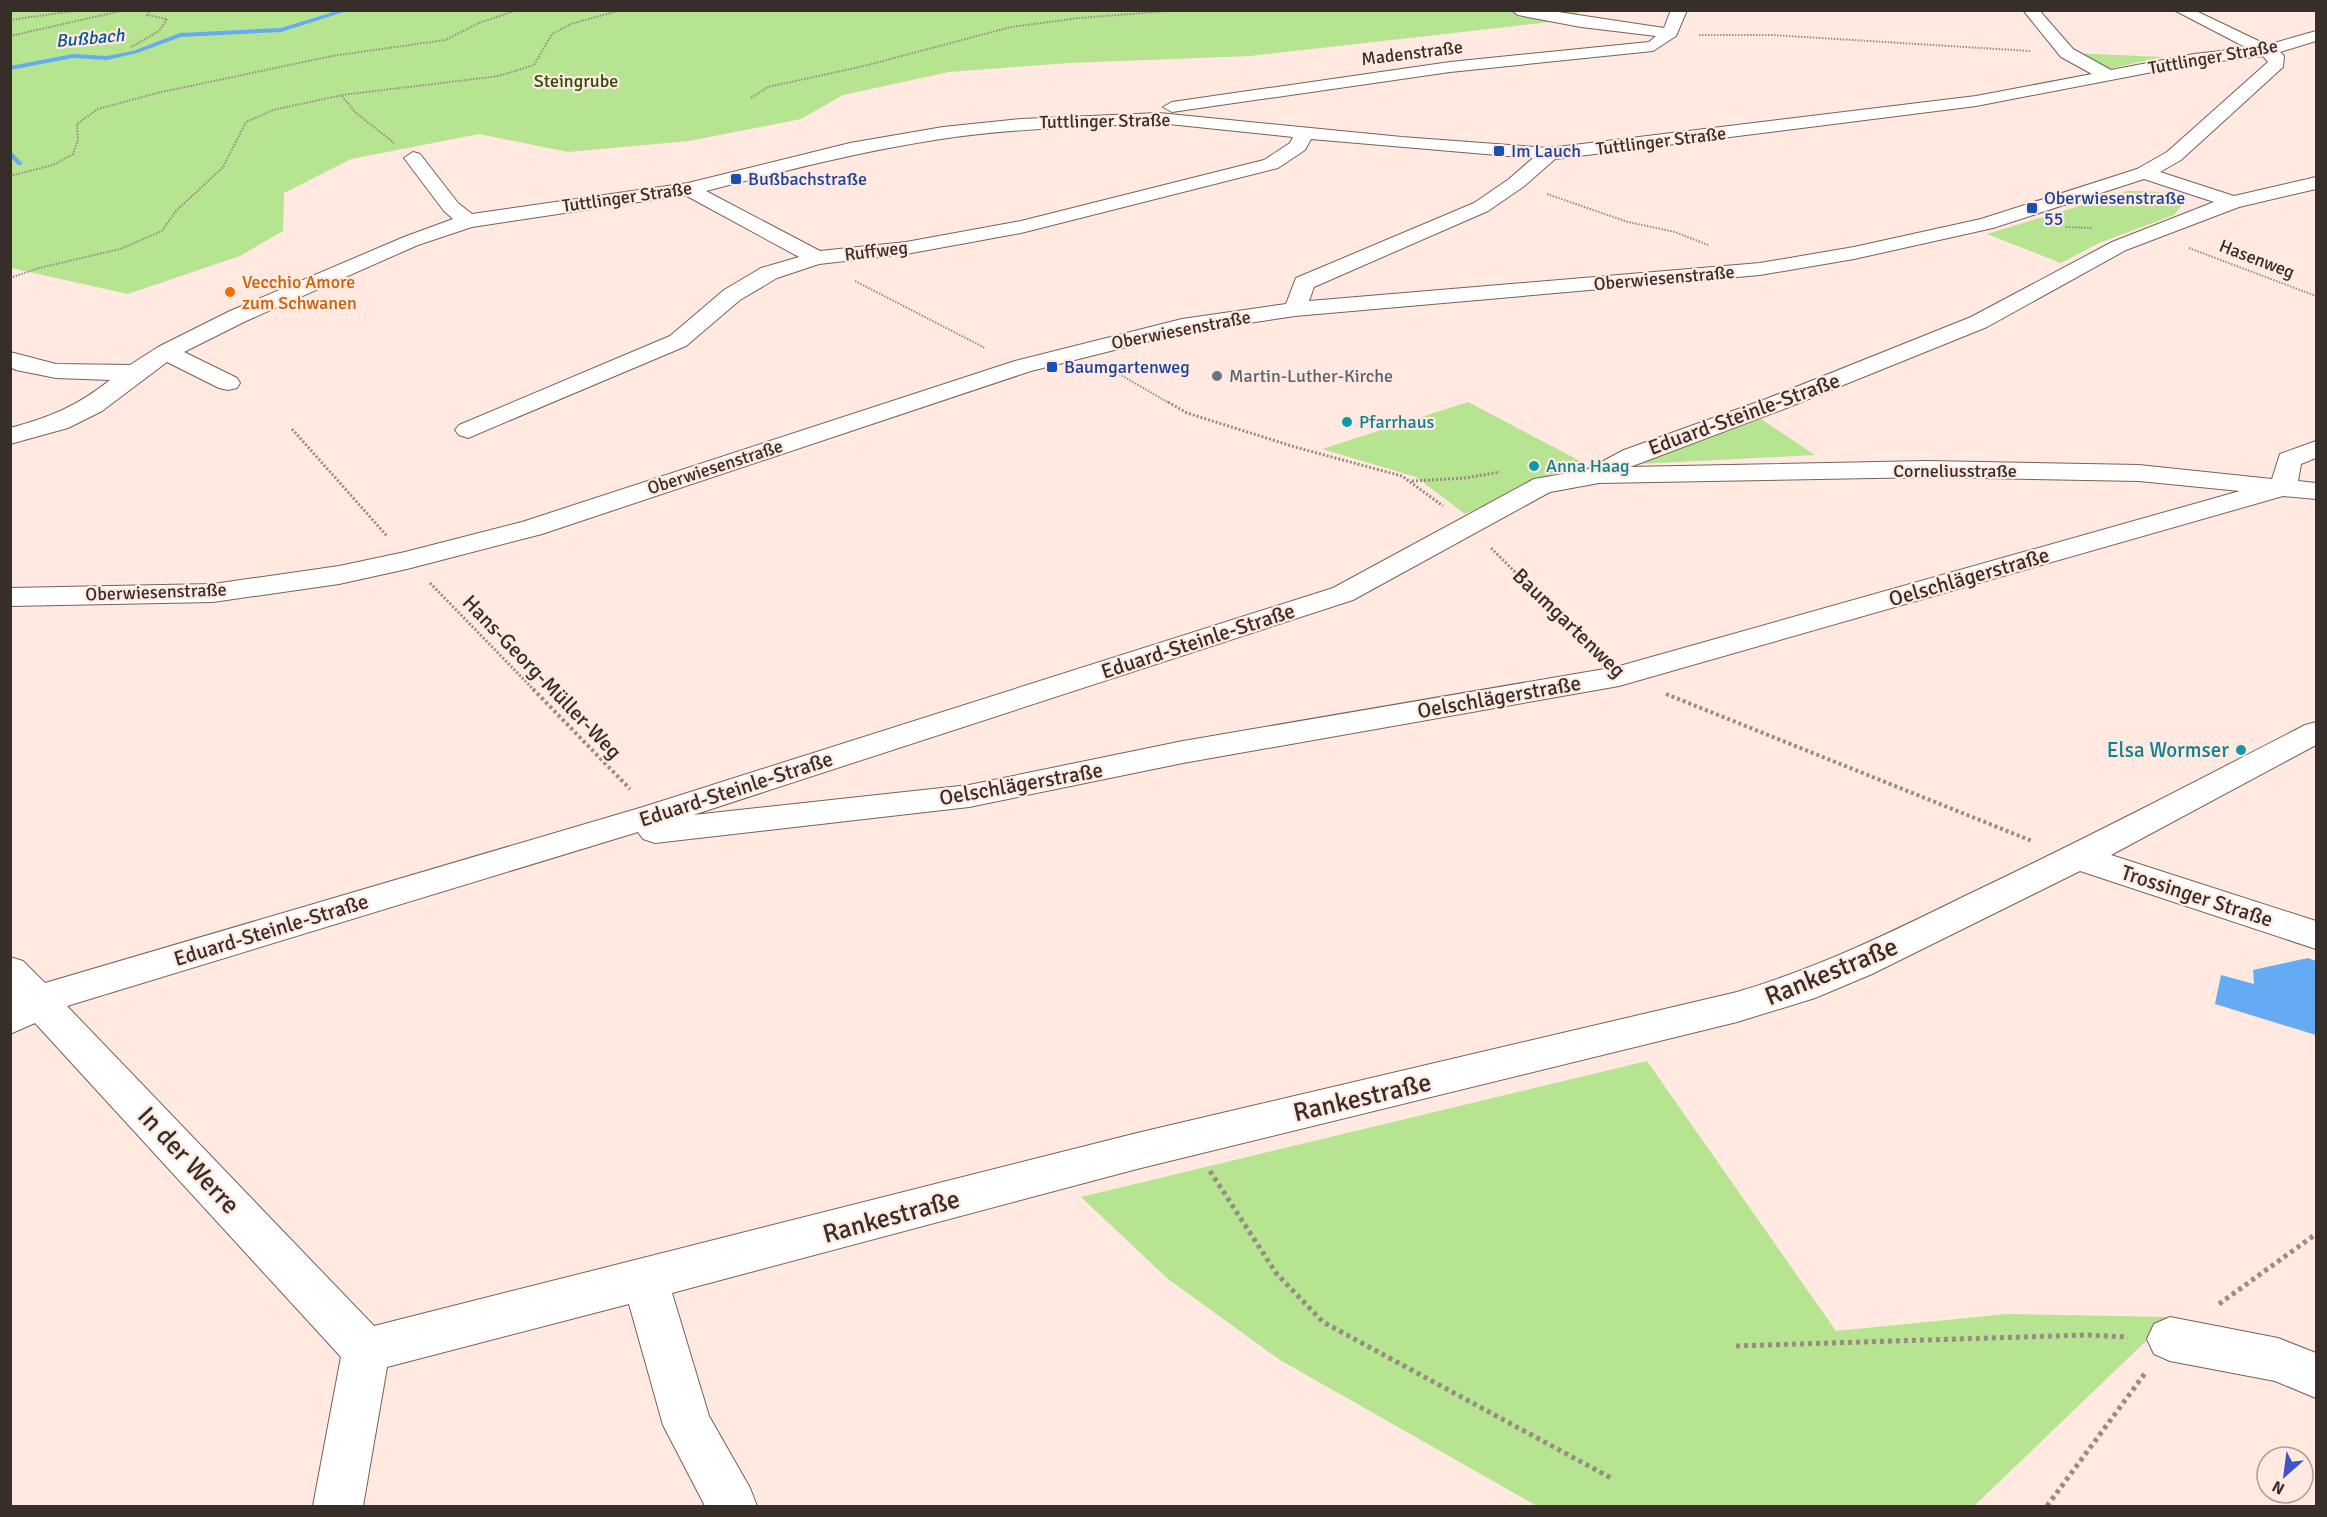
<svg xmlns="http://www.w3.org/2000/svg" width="2327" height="1517" font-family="Signika,sans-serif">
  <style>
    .green { fill: #b6e491 }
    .water { fill: #65abf3 }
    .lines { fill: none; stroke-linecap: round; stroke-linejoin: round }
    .stream { fill: #65abf3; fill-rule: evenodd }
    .minor-casing { stroke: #786158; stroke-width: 2 }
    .path-far3 { stroke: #9b8b84; stroke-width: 2; stroke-dasharray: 1.5 1.5; stroke-linecap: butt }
    .path-far2 { stroke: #9b8b84; stroke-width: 3; stroke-dasharray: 2 2; stroke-linecap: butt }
    .path-far1 { stroke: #9b8b84; stroke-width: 4; stroke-dasharray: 3 3; stroke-linecap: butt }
    .path { stroke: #9b8b84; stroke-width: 5; stroke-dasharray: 4 4; stroke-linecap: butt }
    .minor { fill: #fff; fill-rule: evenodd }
    .transit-dot { fill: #1a4fb4; stroke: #ffe9e0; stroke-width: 2 }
    .food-dot { fill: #e8710a; stroke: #ffe9e0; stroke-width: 2 }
    .worship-dot { fill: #6b7280; stroke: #ffe9e0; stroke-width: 2 }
    .culture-dot { fill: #0f9aa8; stroke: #ffe9e0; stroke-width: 2 }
    .labels { text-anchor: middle; stroke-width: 4.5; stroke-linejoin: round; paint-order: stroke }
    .far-water-label { font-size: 18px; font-style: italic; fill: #025495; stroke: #ffe9e0 }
    .far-street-label { font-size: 18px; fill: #372d29; stroke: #ffe9e0 }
    .far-park-label { font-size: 18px; fill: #2d4a0b; stroke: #ffe9e0 }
    .far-transit-label { font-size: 18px; fill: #164399; stroke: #ffe9e0; text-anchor: start }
    .far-food-label { font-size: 18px; fill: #c56008; stroke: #ffe9e0; text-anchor: start }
    .far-worship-label { font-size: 18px; fill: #5b616d; stroke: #ffe9e0; text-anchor: start }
    .far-culture-label { font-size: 18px; fill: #0d838f; stroke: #ffe9e0; text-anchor: start }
    .street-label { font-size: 21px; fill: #372d29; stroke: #ffe9e0 }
    .culture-label { font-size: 21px; fill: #0d838f; stroke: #ffe9e0; text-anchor: end }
    .near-street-label { font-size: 26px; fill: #372d29; stroke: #ffe9e0 }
  </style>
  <rect width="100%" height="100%" fill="#ffe9e0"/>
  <!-- green -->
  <g class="green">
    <polygon points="10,11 1581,11 1568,20 1250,56 1069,63 949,72 843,95 801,119 689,141 568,152 479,134 351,159 284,193 283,231 240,256 128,294 11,268"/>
    <polygon points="2072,53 2163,57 2103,70"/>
    <path d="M 2128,191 C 2146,191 2170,189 2182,205 L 2174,215 L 2099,243 L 2061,263 L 1987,234 Z"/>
    <polygon points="1468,402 1580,461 1465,514 1416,477 1322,449"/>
    <polygon points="1761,419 1815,455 1639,464"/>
    <polygon points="1647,1061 1836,1331 2007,1314 2171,1317 1974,1506 1537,1506 1280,1360 1168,1279 1081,1197"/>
  </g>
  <!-- water -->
  <polygon class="water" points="2308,958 2316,961 2316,1035 2215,1004 2221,975 2254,984 2253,970"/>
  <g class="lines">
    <!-- stream -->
    <g class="stream">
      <polygon points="340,10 350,10 281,32 181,37 137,53 107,60 73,58 10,70 10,66 73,54 107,56 133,51 180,33 281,28"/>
      <polygon points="10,150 22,163 22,165 18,165 10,157"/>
    </g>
    <defs>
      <g id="minor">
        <polygon points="1511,10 1545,10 1664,28 1671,10 1687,10 1676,36 1653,51 1450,72 1172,112 1163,107 1172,102 1450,62 1649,42 1656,36 1581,27 1518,15"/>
        <path d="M 2023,10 L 2039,10 L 2073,49 L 2111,70 L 2194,54 L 2247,48 L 2174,10 L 2194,10 L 2267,45 L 2316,31 L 2316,41 L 2280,52 L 2284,56 L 2283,67 L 2181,160 L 2160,172 L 2234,196 L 2316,177 L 2316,189 L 2239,207 L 2126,250 L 1987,327 L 1784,409 L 1630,467 L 1927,461 L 2139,465 L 2272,479 L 2280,454 L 2316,441 L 2316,458 L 2301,464 L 2298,481 L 2316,483 L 2316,499 L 2283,496 L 1619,686 L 1183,763 L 969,807 L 655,843 L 643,839 L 638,832 L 67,1006 L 374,1326 L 1137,1133 L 1737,992 C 1818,968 1892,932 1967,895 C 2081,841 2193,783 2305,725 L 2316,722 L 2316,745 L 2111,855 L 2316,921 L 2316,949 L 2080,871 L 1872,974 L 1815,998 L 1737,1022 L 1137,1169 L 672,1293 L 709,1416 L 750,1488 L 757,1506 L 705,1506 L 663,1425 L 629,1304 L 387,1367 L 363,1506 L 313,1506 L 341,1357 L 35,1023 L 10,1034 L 10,957 L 23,961 L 45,983 L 643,807 L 1333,588 L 1534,479 L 1586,470 L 1624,450 L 1766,399 L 1971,317 L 2112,242 L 2214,202 L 2144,179 L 1993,228 L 1854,259 L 1760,275 L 1295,316 L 1182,333 L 1031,371 L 542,534 L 407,569 L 339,584 L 213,602 L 10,606 L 10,588 L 213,584 L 339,566 L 405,552 L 522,522 L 1015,361 L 1182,319 L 1286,304 L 1296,278 L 1474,203 L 1509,179 L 1533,158 L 1311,139 L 1305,150 L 1278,168 L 1021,233 L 906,254 L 819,264 L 777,278 L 740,300 L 686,346 L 468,438 L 459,435 L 455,430 L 459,425 L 670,336 L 724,290 L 761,268 L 799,257 L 685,195 L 472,227 L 418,245 L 246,321 L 184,352 L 237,378 L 240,383 L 237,388 L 228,390 L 219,388 L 167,362 L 102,411 L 68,428 L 10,444 L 10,428 C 51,417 77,406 110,380 L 56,378 L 16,370 L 10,367 L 10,352 L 56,364 L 130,365 L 158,347 L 230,311 L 404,237 L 453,219 L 444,211 L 404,158 L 413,152 L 420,154 L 458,203 L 472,214 L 688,183 L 850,143 L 943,127 L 1021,119 L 1159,113 L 1402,137 L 1549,148 L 1976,96 L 2092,74 L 2061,57 ZM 2263,56 L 2268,62 L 2167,152 L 2137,169 L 1981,219 L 1854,247 L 1760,263 L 1309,301 L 1314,287 L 1488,211 L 1523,187 L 1555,159 L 1976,106 L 2194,64 ZM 1159,123 L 1293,137 L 1290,143 L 1264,160 L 1021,221 L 906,242 L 820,251 L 706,191 C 784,171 861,151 941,139 C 1013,128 1086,127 1159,123 ZM 1927,477 L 2139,481 L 2240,491 L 1616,667 L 1183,741 L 969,785 L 693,815 L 1353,600 L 1550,492 L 1599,483 Z"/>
        <polygon points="2170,1317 2278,1338 2316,1353 2316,1398 2275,1381 2170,1361 2154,1354 2147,1339 2154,1324"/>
      </g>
    </defs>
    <!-- minor casing -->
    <use href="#minor" class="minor-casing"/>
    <!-- path-far3 -->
    <g class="path-far3">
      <polyline points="10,20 81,10"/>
      <polyline points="1699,35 1772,35 2030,51"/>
      <polyline points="10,36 125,10"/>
      <polyline points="131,47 159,31 167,19 147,15 150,10"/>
      <polyline points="342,96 355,112 394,143"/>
      <polyline points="751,98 768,87 864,66 1011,27 1079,18 1181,10"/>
      <polyline points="10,176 53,165 73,154 78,140 77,124 98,109 157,93 332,56 445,40 479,23 517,10"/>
      <polyline points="1547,194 1628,222 1675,232 1708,245"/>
      <polyline points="2066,227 2092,228"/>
      <polyline points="2189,248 2316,296"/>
      <polyline points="10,278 39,268 120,249 162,231 176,211 223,167 246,122 273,110 342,95 499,76 534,65 552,34 571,24 621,10"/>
      <polyline points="855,281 985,348"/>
      <polyline points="1114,371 1171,404"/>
    </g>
    <!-- path-far2 -->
    <g class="path-far2">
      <polyline points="1168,402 1187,413 1295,447 1402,476 1443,506"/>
      <polyline points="292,429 387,536"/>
      <polyline points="1412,481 1465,478 1500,472"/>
      <polyline points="1491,548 1592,649"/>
      <polyline points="430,583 534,690"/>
    </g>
    <!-- path-far1 -->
    <g class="path-far1">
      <polyline points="533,689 630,789"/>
      <polyline points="1666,694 2032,841"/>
    </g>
    <!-- path -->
    <g class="path">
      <polyline points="1210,1171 1276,1273 1323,1322 1611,1478"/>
      <polyline points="2219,1304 2316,1234"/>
      <polyline points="1736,1346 2086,1335 2128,1337"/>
      <polyline points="2047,1506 2146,1372"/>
    </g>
    <!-- minor -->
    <use href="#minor" class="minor"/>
  </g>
  <!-- markers -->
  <g class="transit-dot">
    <rect x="1493" y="145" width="12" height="12" rx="3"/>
    <rect x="730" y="173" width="12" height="12" rx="3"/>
    <rect x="2026" y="202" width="12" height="12" rx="3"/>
    <rect x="1046" y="361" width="12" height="12" rx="3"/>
  </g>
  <circle class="food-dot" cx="230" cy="292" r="6"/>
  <circle class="worship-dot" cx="1217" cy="376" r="6"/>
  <g class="culture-dot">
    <circle cx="1347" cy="422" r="6"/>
    <circle cx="1534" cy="466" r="6"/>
    <circle cx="2241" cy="750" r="6"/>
  </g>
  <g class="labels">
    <!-- far-water labels -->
    <g class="far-water-label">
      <text transform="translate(90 38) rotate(-5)" y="6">Bußbach</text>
    </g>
    <!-- far-street labels -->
    <g class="far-street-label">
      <text transform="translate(1412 53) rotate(-7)" y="6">Madenstraße</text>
      <text transform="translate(2213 57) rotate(-10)" y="6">Tuttlinger Straße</text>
      <text transform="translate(1105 121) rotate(-1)" y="6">Tuttlinger Straße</text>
      <text transform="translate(1661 141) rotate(-7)" y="6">Tuttlinger Straße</text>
      <text transform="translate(627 197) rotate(-8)" y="6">Tuttlinger Straße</text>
      <text transform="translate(876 251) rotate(-7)" y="6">Ruffweg</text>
      <text transform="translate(2257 259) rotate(21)" y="6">Hasenweg</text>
      <text transform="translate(1664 278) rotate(-5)" y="6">Oberwiesenstraße</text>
      <text transform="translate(1181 330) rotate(-11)" y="6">Oberwiesenstraße</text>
      <text transform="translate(715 467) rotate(-18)" y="6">Oberwiesenstraße</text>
      <text x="1955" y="477">Corneliusstraße</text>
      <text transform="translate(156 592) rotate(-2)" y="6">Oberwiesenstraße</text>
    </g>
    <!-- far-park labels -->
    <g class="far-park-label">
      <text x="576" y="87">Steingrube</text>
    </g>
    <!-- far-transit labels -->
    <g class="far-transit-label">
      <text x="1511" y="157">Im Lauch</text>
      <text x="748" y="185">Bußbachstraße</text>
      <text x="2044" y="204">Oberwiesenstraße<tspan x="2044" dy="21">55</tspan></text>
      <text x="1064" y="373">Baumgartenweg</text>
    </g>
    <!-- far-food labels -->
    <g class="far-food-label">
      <text x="242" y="288">Vecchio Amore<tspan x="242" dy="21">zum Schwanen</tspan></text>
    </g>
    <!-- far-worship labels -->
    <g class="far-worship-label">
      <text x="1229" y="382">Martin-Luther-Kirche</text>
    </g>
    <!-- far-culture labels -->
    <g class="far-culture-label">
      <text x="1359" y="428">Pfarrhaus</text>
      <text x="1546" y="472">Anna Haag</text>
    </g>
    <!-- street labels -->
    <g class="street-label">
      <text transform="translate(1744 414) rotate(-20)" y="7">Eduard-Steinle-Straße</text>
      <text transform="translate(1969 577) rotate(-16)" y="7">Oelschlägerstraße</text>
      <text transform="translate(1569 623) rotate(44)" y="7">Baumgartenweg</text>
      <text transform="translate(1198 641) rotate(-18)" y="7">Eduard-Steinle-Straße</text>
      <text transform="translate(542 677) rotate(46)" y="7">Hans-Georg-Müller-Weg</text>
      <text transform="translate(1499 697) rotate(-10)" y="7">Oelschlägerstraße</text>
      <text transform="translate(1021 784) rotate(-10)" y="7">Oelschlägerstraße</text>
      <text transform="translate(736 789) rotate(-18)" y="7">Eduard-Steinle-Straße</text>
      <text transform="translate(2197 896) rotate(18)" y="7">Trossinger Straße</text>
      <text transform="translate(271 930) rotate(-17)" y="7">Eduard-Steinle-Straße</text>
    </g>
    <!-- culture labels -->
    <g class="culture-label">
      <text x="2229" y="757">Elsa Wormser</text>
    </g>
    <!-- near-street labels -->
    <g class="near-street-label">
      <text transform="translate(1831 971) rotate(-22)" y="9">Rankestraße</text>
      <text transform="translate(1362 1097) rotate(-13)" y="9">Rankestraße</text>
      <text transform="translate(189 1160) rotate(47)" y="9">In der Werre</text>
      <text transform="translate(891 1216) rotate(-15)" y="9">Rankestraße</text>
    </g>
  </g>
  <!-- border -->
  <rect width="2327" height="1517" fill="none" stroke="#372d29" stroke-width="24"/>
  <!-- north arrow -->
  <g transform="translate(2285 1475) rotate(208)"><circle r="28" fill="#ffe9e0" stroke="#af9e97" stroke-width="1.5"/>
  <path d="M0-4.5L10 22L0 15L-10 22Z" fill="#3e54c7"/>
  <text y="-9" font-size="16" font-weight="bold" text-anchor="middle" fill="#372d29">N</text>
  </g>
</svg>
